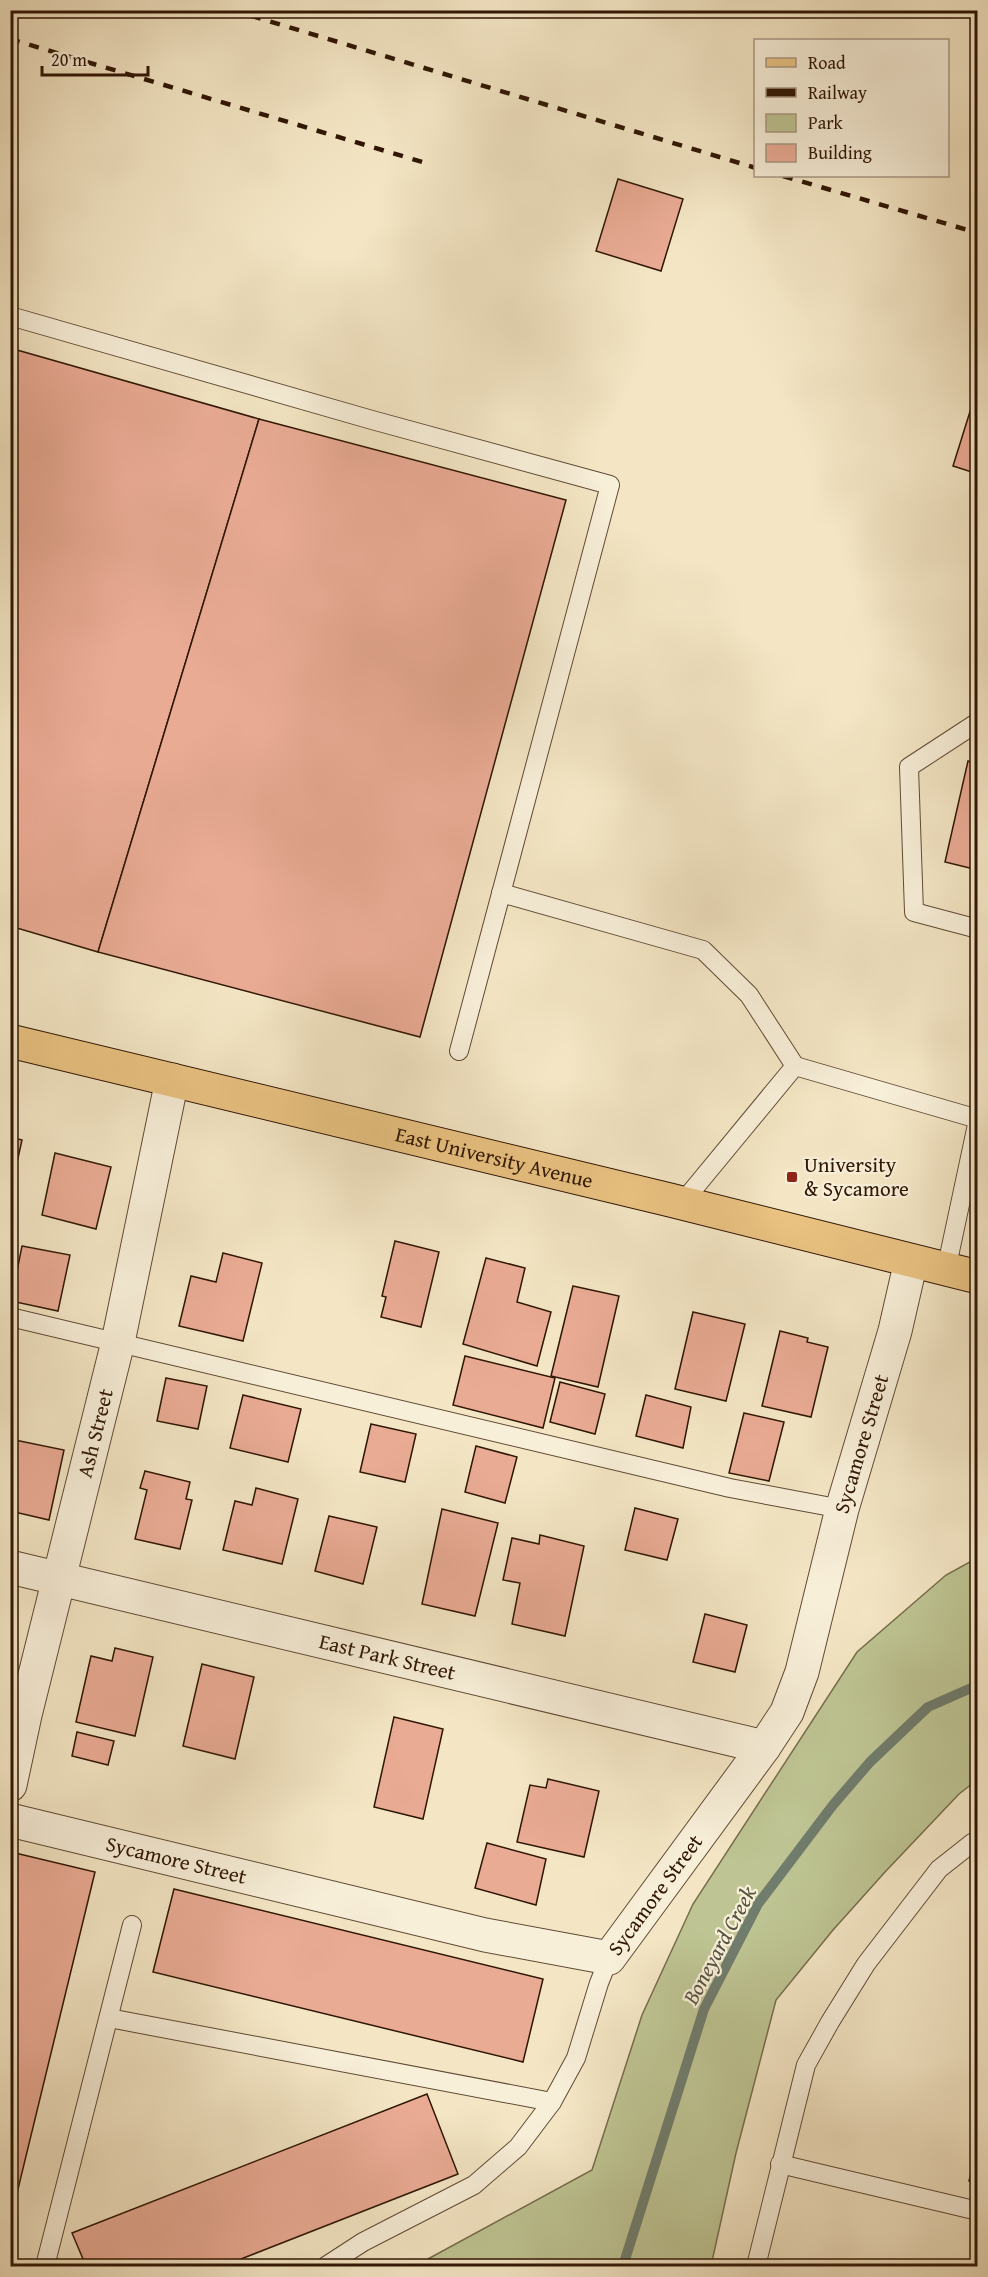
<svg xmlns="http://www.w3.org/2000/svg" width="988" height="2277" font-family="'Gentium Book Plus',serif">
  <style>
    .green { fill: #bec493; stroke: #766d4b; stroke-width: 1.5 }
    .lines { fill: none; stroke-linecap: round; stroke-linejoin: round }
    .stream { stroke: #707c6c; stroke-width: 10 }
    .building { fill: #eaab95; stroke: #2f1603; stroke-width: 1.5 }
    .lane-casing { stroke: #604a34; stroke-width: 20 }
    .street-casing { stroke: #604a34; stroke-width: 35 }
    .primary-casing { stroke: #2f1603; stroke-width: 35 }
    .lane { stroke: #f8efd9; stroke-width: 18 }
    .street { stroke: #f8efd9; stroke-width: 33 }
    .primary { stroke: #eac382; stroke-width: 33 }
    .rail { stroke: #2f1603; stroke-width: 4.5; stroke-dasharray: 10 10; stroke-linecap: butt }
    .poi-dot { fill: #8f2418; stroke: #f8efd9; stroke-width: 2 }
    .labels { text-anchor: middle; stroke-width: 4.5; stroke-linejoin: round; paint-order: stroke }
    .street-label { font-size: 21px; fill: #2f1603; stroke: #f8efd9 }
    .poi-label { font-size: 21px; fill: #2f1603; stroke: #f8efd9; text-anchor: start }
    .water-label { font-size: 22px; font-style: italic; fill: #555240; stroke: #f8efd9 }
  </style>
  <rect width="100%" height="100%" fill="#f4e6c5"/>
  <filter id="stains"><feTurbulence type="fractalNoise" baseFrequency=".00333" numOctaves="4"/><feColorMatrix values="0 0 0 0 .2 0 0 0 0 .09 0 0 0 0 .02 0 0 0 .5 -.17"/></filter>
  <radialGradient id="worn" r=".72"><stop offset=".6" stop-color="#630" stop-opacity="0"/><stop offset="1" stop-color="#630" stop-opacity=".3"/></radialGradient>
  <!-- green -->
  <polygon class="green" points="977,1558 977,1780 959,1794 885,1872 833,1930 776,2000 736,2153 711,2266 415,2266 592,2170 642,2015 693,1904 857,1652 946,1575"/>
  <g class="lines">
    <!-- stream -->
    <polyline class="stream" points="623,2266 704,2009 758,1904 833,1805 870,1762 928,1707 978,1685"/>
  </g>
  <!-- building -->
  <g class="building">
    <polygon points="618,179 683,199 661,271 596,251"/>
    <polygon points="10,348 259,419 98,952 10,926"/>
    <polygon points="978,386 978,474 953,466"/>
    <polygon points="259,419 566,500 420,1037 98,952"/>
    <polygon points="968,761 978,764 978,870 945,862"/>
    <polygon points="10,1137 22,1140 10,1194"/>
    <polygon points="55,1153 111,1167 96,1229 42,1215"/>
    <polygon points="395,1241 439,1252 421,1327 381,1317 386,1297 382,1296"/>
    <polygon points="22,1246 70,1255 58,1311 11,1301"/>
    <polygon points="223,1253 262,1263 243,1341 179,1326 191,1276 216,1282"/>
    <polygon points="486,1258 525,1268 517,1302 551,1312 537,1366 463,1344"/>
    <polygon points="573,1286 619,1296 598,1387 551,1376"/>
    <polygon points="693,1312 745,1324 726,1401 675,1389"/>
    <polygon points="780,1331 808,1338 807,1342 828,1347 811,1417 762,1406"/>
    <polygon points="465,1356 555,1378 543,1428 453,1405"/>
    <polygon points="166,1378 207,1386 198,1429 157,1421"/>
    <polygon points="560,1382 605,1394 595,1434 550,1422"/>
    <polygon points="243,1395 301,1409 288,1462 230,1448"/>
    <polygon points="646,1395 691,1407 683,1448 636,1436"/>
    <polygon points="744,1413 784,1422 769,1481 729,1473"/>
    <polygon points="371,1424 416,1434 405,1482 360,1472"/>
    <polygon points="10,1439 64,1450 49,1520 10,1511"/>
    <polygon points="476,1446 517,1457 505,1503 465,1492"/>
    <polygon points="145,1471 190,1482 186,1499 192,1500 180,1549 135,1539 147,1490 140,1488"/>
    <polygon points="256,1488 298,1499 282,1564 223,1550 235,1501 252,1505"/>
    <polygon points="635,1508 678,1519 667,1560 625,1550"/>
    <polygon points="442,1509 498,1523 475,1616 422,1604"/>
    <polygon points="329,1516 377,1527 363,1584 315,1571"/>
    <polygon points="540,1535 584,1546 565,1636 512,1624 520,1583 503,1580 512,1538 539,1544"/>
    <polygon points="705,1614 747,1625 735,1672 693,1662"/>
    <polygon points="115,1648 153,1657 135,1736 76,1722 91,1656 112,1661"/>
    <polygon points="202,1664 254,1677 235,1759 183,1746"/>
    <polygon points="394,1717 443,1729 423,1819 374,1807"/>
    <polygon points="77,1732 114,1741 108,1765 72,1756"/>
    <polygon points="548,1779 599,1791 584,1857 517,1842 530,1785 546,1788"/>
    <polygon points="487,1843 546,1859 536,1905 475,1888"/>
    <polygon points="11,1852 95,1872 10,2222 10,1854"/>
    <polygon points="174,1889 543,1979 523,2062 153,1972"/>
    <polygon points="427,2094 458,2174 223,2266 86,2266 72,2233"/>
    <polygon points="978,2146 978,2184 969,2181"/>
  </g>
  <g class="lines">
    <defs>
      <g id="lane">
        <polyline points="10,316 372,420 610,485 459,1051"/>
        <polyline points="978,722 909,767 914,912 978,929"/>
        <polyline points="501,893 703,950 749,995 795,1066"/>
        <polyline points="682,1203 795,1066 978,1119"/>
        <polyline points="946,1270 978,1120"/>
        <polyline points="10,1317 730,1488 842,1509"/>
        <polyline points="109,2018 552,2102"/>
        <polyline points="780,2164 978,2211"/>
        <polyline points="45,2266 132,1925"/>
        <polyline points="326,2266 363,2242 474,2185 518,2147 552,2102 576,2058 599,1983 609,1958"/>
        <polyline points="756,2266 806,2065 830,2022 866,1964 939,1869 972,1843 978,1841"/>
      </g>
      <g id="street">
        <path id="s1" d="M 10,1567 L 764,1747"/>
        <path id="s2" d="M 10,1785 L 25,1715 L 118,1342 L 172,1080"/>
        <path id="s3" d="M 10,1820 L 485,1935 L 609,1958 L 764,1747 L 787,1712 L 802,1672 L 842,1509 L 895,1331 L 911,1261"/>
      </g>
      <g id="primary">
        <path id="s4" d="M 10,1041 L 670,1200 L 978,1277"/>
      </g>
    </defs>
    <!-- lane casing -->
    <use href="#lane" class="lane-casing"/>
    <!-- street casing -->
    <use href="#street" class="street-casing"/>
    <!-- primary casing -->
    <use href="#primary" class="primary-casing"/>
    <!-- lane -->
    <use href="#lane" class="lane"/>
    <!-- street -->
    <use href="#street" class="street"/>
    <!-- primary -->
    <use href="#primary" class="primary"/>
    <!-- rail -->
    <g class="rail">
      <polyline points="232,10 756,168"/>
      <polyline points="10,39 429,164"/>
      <polyline points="783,176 978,233"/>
    </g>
  </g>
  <!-- markers -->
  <rect class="poi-dot" x="786" y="1171" width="12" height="12" rx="3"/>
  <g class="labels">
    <!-- street labels -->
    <g class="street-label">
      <text dy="7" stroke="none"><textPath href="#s4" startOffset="498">East University Avenue</textPath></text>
      <text dy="7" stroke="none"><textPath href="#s2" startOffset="362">Ash Street</textPath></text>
      <text dy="7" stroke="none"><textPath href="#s3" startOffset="1197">Sycamore Street</textPath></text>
      <text dy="7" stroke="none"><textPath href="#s1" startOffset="388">East Park Street</textPath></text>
      <text dy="7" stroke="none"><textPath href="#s3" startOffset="171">Sycamore Street</textPath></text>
      <text dy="7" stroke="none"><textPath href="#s3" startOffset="693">Sycamore Street</textPath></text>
    </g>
    <!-- poi labels -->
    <g class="poi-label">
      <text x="804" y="1172">University<tspan x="804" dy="24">&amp; Sycamore</tspan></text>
    </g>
    <!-- water labels -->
    <g class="water-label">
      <text transform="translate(719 1945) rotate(-62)" y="8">Boneyard Creek</text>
    </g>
  </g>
  <!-- margin -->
  <rect width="988" height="2277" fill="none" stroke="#f4e6c5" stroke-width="36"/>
  <rect x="12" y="12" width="964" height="2253" fill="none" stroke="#2f1603" stroke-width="3"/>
  <rect x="18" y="18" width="952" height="2241" fill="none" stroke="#2f1603" stroke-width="1.5"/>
  <!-- legend -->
  <rect x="754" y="39" width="195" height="138" fill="#f8efd9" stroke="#a89883" stroke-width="1.5"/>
  <rect x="766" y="58" width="30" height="9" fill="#eac382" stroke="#a89883" stroke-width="1.5"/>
  <text x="808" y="69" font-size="18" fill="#2f1603">Road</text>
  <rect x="766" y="88" width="30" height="9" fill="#2f1603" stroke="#a89883" stroke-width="1.5"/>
  <text x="808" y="99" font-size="18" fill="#2f1603">Railway</text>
  <rect x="766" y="114" width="30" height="18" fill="#bec493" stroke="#a89883" stroke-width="1.5"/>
  <text x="808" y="129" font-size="18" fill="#2f1603">Park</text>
  <rect x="766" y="144" width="30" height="18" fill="#eaab95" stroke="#a89883" stroke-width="1.5"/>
  <text x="808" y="159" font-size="18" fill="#2f1603">Building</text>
  <!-- scale -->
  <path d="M42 66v9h106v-9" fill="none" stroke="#2f1603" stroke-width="3"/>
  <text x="51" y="66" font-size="18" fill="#2f1603" stroke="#f8efd9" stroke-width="4.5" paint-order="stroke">20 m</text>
  <rect width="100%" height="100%" filter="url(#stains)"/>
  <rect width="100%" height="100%" fill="url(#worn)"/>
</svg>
